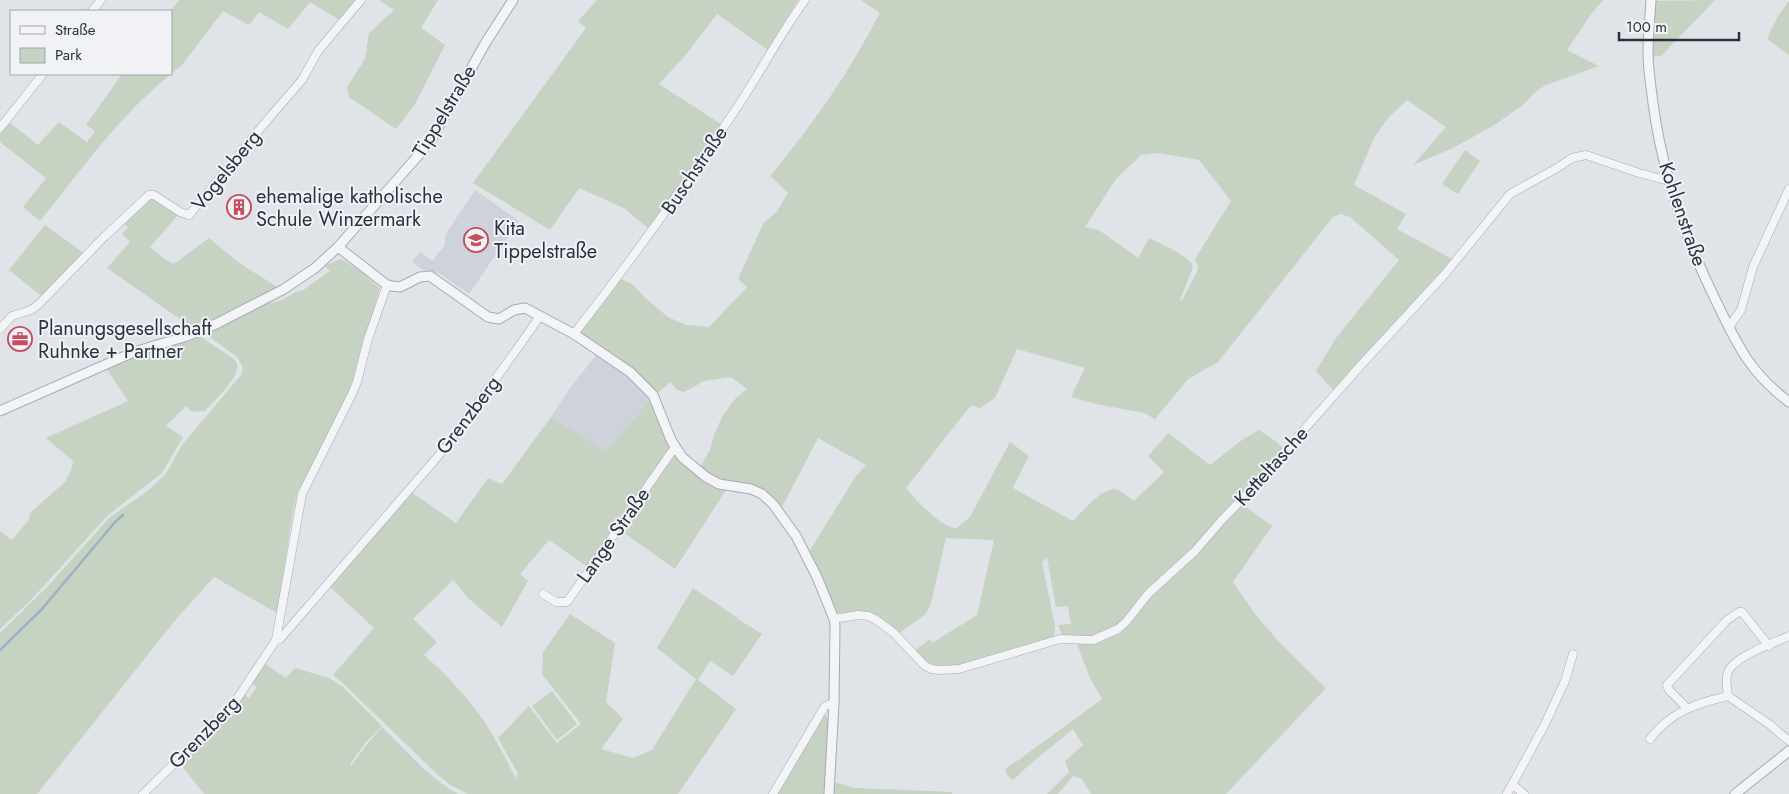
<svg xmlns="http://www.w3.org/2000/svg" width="1789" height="794" font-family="Jost,sans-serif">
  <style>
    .built { fill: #ced2da }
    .green { fill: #c6d2c2; fill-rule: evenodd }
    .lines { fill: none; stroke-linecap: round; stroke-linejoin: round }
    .stream { stroke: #9db1c6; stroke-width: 2.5 }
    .minor-casing { stroke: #a6aab2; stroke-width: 9 }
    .tertiary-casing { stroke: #a6aab2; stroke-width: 11 }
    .minor { stroke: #f3f4f7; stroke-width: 8 }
    .tertiary { stroke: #f3f4f7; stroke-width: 9 }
    .labels { text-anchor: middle; stroke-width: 4; stroke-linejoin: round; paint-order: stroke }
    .street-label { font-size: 20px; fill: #2a313f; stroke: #f0f2f6 }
    .poi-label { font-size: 20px; fill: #2a313f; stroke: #f0f2f6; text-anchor: start }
  </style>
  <rect width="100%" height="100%" fill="#e0e3e8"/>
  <!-- built -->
  <g class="built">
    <polygon points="475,190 519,221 469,294 439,273 425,271 412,262 420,252 432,261 445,245 445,235"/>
    <polygon points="597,354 629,376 651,399 606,451 551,417 570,388"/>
  </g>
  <!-- green -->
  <g class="green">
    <polygon points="179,0 358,0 341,21 310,2 288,29 259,12 249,25 223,11 182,65 171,74 171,11"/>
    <polygon points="379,0 438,0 421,28 445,45 414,106 396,129 349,97 347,87 365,59 369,33 394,10"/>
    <polygon points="597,0 798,0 768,50 717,14 684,57 659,84 721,124 676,194 650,230 624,208 579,188 550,230 473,183 586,28 578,21"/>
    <path d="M 861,0 L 1603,0 L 1592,13 L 1567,50 L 1599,66 L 1546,85 L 1534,93 L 1524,104 L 1496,124 L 1451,149 L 1413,165 L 1446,127 L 1407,100 L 1388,118 L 1374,138 L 1354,185 L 1406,214 L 1397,229 L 1454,260 L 1336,393 L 1316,371 L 1336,338 L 1399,260 L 1350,217 L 1341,214 L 1333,217 L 1218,362 L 1188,379 L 1155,419 L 1144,413 L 1096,404 L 1071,397 L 1085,368 L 1017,349 L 995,398 L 980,408 L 971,405 L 906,488 C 914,499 944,530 957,528 L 970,517 L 1010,442 L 1029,456 L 1013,488 L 1073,521 C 1082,512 1104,484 1118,490 C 1123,492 1129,498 1134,501 L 1164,472 L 1148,456 L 1168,433 L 1210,465 L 1242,440 L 1259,430 L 1278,443 L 1285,451 L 1125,621 L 1096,638 L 1064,638 L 1058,625 L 1071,624 L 1068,606 L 1056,607 L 1047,558 L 1042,562 L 1055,626 L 1054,637 L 954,667 C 937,666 925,665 914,651 L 930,639 L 932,643 L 977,615 L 994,540 L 946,538 L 931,603 L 926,614 L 898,634 L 868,612 L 842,614 L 835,611 L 809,552 L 856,476 L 866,465 L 818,438 L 781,509 L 772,498 L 726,482 L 713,477 L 700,467 L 710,450 L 714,435 L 722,417 L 735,399 L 747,389 L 731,377 L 704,381 L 684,392 L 677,390 L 670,382 L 658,393 C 636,369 607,352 580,335 L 579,331 L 619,278 L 632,284 L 645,298 L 668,317 L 686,325 L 709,327 L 747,287 L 738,279 L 764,222 L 776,213 L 788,193 L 770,176 C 812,126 850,71 880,13 ZM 1157,153 L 1199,160 L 1231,201 L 1195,259 L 1198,266 L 1197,272 L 1182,300 L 1180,300 L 1193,267 C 1189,255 1160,244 1149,238 L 1138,258 L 1099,230 L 1085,227 L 1116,179 L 1141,155 Z"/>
    <polygon points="1715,0 1661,56 1651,57 1653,1"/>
    <polygon points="1789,1 1789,55 1767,39 1778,16"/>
    <path d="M 122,74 L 171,74 C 120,115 81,170 40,221 L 23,207 L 46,178 L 0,142 L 0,134 L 10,123 L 38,145 L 59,122 L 87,142 L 95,131 L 86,125 Z"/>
    <polygon points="1465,150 1480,161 1458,194 1442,184"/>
    <polygon points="152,198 179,214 150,247 166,260 174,264 209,238 238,262 277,287 194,329 107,268 130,242 122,234 128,227 122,223 145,200"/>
    <polygon points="45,225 85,254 44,298 9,270"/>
    <polygon points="341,259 360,271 380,288 353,384 330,433 298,491 293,511 277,613 214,577 177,618 37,794 0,794 0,633 48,586 109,518 146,492 165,475 182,445 241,375 243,368 237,357 204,333 260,305 280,301 300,290 302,291 330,271 325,266"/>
    <path d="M 198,335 L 234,359 C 237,362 238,365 237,370 C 234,382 214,401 205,411 L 192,412 L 186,406 L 166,426 L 183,437 L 162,473 L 107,516 L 31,600 L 0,629 L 0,531 L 12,540 L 29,520 L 30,513 L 67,480 L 66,478 C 71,473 72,468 73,461 L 46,438 L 128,401 L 106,368 L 124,359 Z"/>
    <path d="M 651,399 L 670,449 L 589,568 L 549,540 L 520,574 L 528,581 L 502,627 L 468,598 L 453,580 L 413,619 L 437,642 L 424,655 C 447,675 469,699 486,724 C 497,741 506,760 516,778 L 518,774 L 498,738 L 529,706 L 557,743 L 581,724 L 542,674 L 543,652 L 570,614 L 615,643 L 606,702 L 623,719 L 601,749 L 633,758 L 652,750 L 696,679 L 657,648 L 693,588 L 738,618 L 730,630 L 738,619 L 762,634 L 733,676 L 710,661 L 698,680 L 736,709 L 678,794 L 468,794 L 450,785 L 438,775 L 347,687 L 333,675 L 374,628 L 329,586 L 411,492 L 456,523 L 488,478 L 502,484 L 551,417 L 606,451 Z"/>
    <polygon points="674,454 695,474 726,490 675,569 620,530"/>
    <polygon points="1242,504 1272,526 1233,582 1255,614 1279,642 1326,688 1226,794 1091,794 1082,779 1073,776 1058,794 1047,794 1069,772 1065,761 1083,745 1073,729 1029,765 1013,780 1006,774 1006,768 1020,759 1102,699 1091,680 1076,642 1121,629 1148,596"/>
    <path d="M 264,663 L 286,678 L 295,668 L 329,678 L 343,687 L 382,726 L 366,742 L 350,764 L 351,766 L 368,743 L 382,727 C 405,749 430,779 458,794 L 204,794 L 178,761 L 244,694 L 249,698 L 257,687 L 251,683 Z"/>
    <polygon points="552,691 577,724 557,740 532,706"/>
    <polygon points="824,714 828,718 825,794 776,794"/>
    <polygon points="834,782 855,788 952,792 952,794 833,794"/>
  </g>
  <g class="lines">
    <!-- stream -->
    <polyline class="stream" points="0,650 42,609 115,522 123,515"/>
    <defs>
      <g id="minor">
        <polyline points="92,11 101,0"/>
        <polyline points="0,128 43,74"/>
        <polyline points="1729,327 1741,310 1753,267 1789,189"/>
        <polyline points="0,329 12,316 31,310 38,305 105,236 149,195 154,195 180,212 189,215 269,118 302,80 318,51 361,0"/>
        <path d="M 574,334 C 632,259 688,182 740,103 C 762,69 781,33 805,0"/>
        <polyline points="543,594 556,602 567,602 675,447"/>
        <polyline points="834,619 858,615 868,616 875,619 894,633 924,665 931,669 939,670 959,669 1060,639 1093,640 1118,629 1126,622 1148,594 1195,551 1221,521 1248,493 1361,365 1445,274 1510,194 1557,168 1572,158 1586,155 1639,173 1669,181"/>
        <path d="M 1789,636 C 1774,643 1733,657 1728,672 C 1725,679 1727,688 1728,696 L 1769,724 L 1789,741"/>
        <polyline points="276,640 280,639 446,447 522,342 540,316"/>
        <polyline points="1687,708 1669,690 1667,685 1727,620 1739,612 1742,612 1769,646"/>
        <path d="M 1650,739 C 1670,712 1697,703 1728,696"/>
        <polyline points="1513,785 1524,794"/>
        <polyline points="143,794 231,708 276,640 302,494 352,394 357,382 368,339 387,285"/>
        <polyline points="773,794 825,706 834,703"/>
        <polyline points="1507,794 1545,724 1565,681 1573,654"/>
      </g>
      <g id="tertiary">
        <path d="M 1651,0 C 1650,18 1648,36 1648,53 C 1648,70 1651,86 1653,103 C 1662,172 1685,238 1716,301 C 1737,344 1749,372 1789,402"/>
        <polyline points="338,247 387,285 392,286 400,287 420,277 430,276 488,317 499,319 514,310 525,308 574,334 630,372 653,395 671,440 682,457 706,477 719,484 751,489 762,494 773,504 796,536 817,577 834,619 835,626 834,703 829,794"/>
        <polyline points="0,411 134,352 187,336 216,324 284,289 315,268 338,247 430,142 486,42 513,0"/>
        <polyline points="1735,794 1789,751"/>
      </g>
    </defs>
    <!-- minor casing -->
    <use href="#minor" class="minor-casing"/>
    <!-- tertiary casing -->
    <use href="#tertiary" class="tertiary-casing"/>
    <!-- minor -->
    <use href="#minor" class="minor"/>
    <!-- tertiary -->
    <use href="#tertiary" class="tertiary"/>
  </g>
  <!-- icons -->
  <defs>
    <symbol id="building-ring" viewBox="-11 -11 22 22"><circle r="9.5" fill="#f0f2f6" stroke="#c64d5d" stroke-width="1.5"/><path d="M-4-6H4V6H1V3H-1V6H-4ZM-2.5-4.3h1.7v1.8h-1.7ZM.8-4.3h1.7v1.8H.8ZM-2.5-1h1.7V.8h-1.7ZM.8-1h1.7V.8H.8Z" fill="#c64d5d"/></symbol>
    <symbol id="school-ring" viewBox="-11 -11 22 22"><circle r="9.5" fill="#f0f2f6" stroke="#c64d5d" stroke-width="1.5"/><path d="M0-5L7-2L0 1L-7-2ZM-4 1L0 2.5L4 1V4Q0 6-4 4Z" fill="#c64d5d"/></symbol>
    <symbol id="office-ring" viewBox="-11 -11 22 22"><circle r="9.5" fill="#f0f2f6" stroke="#c64d5d" stroke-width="1.5"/><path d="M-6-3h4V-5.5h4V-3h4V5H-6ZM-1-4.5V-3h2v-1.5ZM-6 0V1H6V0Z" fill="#c64d5d"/></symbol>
  </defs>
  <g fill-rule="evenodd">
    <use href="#building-ring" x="225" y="193" width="28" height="28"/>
    <use href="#school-ring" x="462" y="226" width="28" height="28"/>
    <use href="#office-ring" x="6" y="325" width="28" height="28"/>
  </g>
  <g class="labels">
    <!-- street labels -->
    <g class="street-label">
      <text transform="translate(444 111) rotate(-59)" y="7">Tippelstraße</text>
      <text transform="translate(226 170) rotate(-51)" y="7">Vogelsberg</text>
      <text transform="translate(694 170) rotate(-56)" y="7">Buschstraße</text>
      <text transform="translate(1683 214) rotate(71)" y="7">Kohlenstraße</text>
      <text transform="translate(468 415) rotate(-53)" y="7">Grenzberg</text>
      <text transform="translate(1271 466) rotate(-48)" y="7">Ketteltasche</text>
      <text transform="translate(613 535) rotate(-55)" y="7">Lange Straße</text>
      <text transform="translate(204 732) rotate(-46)" y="7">Grenzberg</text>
    </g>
    <!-- poi labels -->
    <g class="poi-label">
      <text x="256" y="203">ehemalige katholische<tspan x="256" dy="23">Schule Winzermark</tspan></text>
      <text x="494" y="235">Kita<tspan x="494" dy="23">Tippelstraße</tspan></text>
      <text x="38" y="335">Planungsgesellschaft<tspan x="38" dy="23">Ruhnke + Partner</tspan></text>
    </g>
  </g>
  <!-- legend -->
  <rect x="10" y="10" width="162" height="65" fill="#f0f2f6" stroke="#a1a5ad"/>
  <rect x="20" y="26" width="25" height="8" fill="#f3f4f7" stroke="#a1a5ad"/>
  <text x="55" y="35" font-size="15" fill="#2a313f">Straße</text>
  <rect x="20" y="48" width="25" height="15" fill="#c6d2c2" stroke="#a1a5ad"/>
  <text x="55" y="60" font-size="15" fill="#2a313f">Park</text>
  <!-- scale -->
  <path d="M1619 32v8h120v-8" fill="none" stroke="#2a313f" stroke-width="2.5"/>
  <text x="1626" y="32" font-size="15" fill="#2a313f" stroke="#f0f2f6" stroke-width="4" paint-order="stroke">100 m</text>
</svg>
